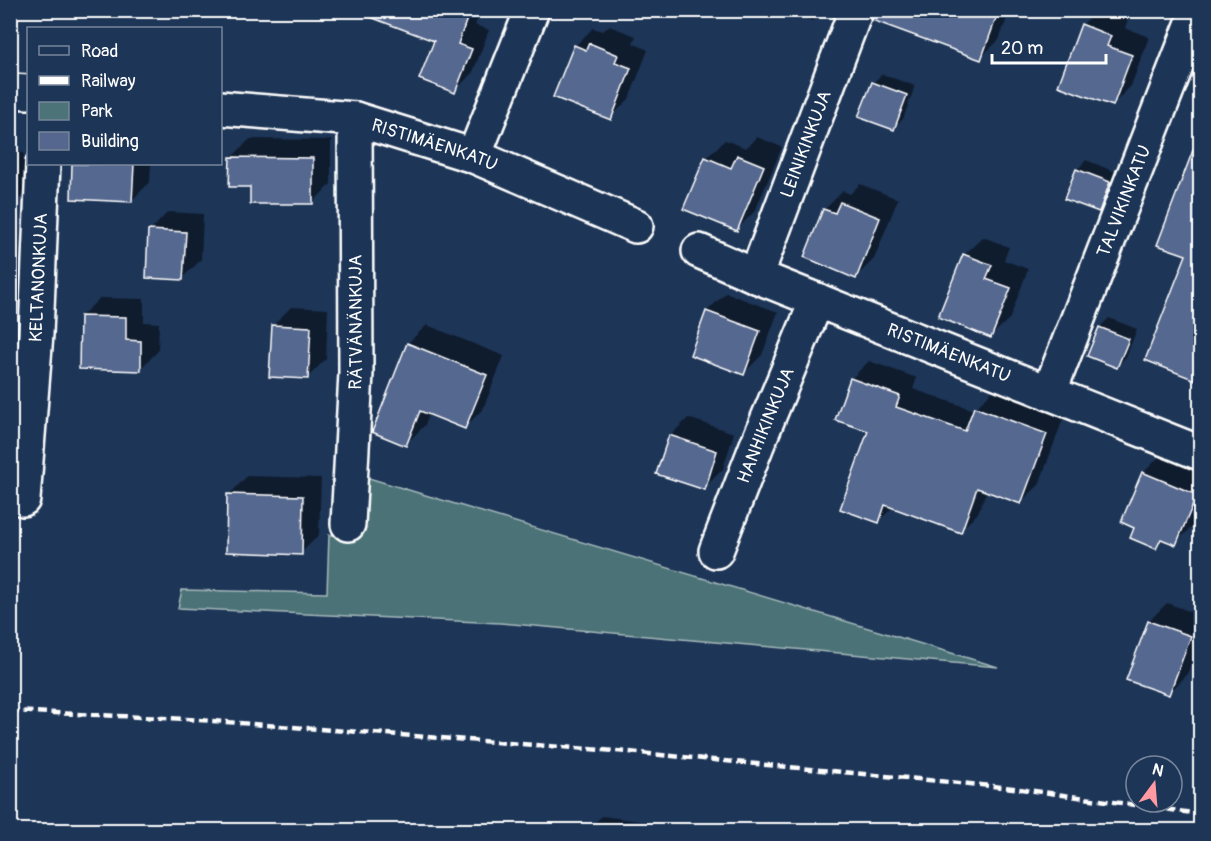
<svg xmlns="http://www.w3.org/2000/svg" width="1211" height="841" font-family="Pangolin,sans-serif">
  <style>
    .green { fill: #4c7377; stroke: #a6b9bb; stroke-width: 1.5 }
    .shadow { fill: #0007 }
    .building { fill: #55678f; stroke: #fff; stroke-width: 1.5 }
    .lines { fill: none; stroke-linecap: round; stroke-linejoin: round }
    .minor-casing { stroke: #fff; stroke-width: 38 }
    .minor { stroke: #1d3557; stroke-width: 33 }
    .rail { stroke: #fff; stroke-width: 4.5; stroke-dasharray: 9 4.5; stroke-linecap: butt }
    .labels { text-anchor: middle; stroke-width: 4.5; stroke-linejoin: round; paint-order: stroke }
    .street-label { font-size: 18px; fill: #fff; stroke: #1d3557 }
  </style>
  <rect width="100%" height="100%" fill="#1d3557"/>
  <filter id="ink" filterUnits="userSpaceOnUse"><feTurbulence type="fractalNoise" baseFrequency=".0167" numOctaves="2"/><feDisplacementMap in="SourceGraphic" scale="12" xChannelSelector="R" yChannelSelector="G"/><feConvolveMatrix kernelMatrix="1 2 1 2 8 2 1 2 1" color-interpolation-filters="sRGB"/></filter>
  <g filter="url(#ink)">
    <!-- green -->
    <polygon class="green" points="362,476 998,667 500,623 178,608 182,590 327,593 329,535 362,534"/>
    <!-- shadow -->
    <g class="shadow">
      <polygon points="396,10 481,10 475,25 489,30 473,72 455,91 436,40"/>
      <polygon points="786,10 823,10 812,21"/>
      <polygon points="911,10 1010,10 999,40 980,58"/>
      <polygon points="1097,10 1111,10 1129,17 1125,28 1149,37 1131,86 1113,104 1082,25"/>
      <polygon points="609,26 636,36 633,43 648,50 629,99 610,118 575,46 593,28 603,31"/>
      <polygon points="882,74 915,86 903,119 893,128 873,83"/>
      <polygon points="757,137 782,147 755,211 736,230 706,158 725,140 746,148"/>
      <polygon points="250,139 331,140 331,184 312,203 251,186 231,158"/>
      <polygon points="10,152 24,153 23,195 10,207"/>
      <polygon points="1086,160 1118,173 1107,201 1098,210 1077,170"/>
      <polygon points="1200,163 1200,380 1147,359 1188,255 1183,181"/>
      <polygon points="73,164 151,164 150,182 132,200 72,198"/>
      <polygon points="860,184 898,199 874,259 856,277 824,210 843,191 850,194"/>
      <polygon points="168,212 203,214 201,260 182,278 150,231"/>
      <polygon points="983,237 1009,247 1004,260 1028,269 1010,318 991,336 964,255"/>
      <polygon points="726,293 778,312 762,355 744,373 692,354 707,311"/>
      <polygon points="100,298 144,299 144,322 159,323 158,351 140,369 81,316"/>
      <polygon points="291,307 328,309 326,359 307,378 273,325"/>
      <polygon points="10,313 17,313 10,427"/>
      <polygon points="1109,318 1137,329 1126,357 1117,366 1089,355 1100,327"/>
      <polygon points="427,325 504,356 483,409 465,427 429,413 425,425 406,444 374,431 408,343"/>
      <polygon points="869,361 917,378 913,389 974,410 993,390 1064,416 1039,485 1021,502 987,490 978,513 960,531 894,506 879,521 870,430 851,379"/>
      <polygon points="688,418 734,433 723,469 704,488 670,436"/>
      <polygon points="1162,454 1200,470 1200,509 1194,525 1175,543 1164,539 1156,547 1143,473"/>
      <polygon points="247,476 321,478 319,535 301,553 229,495"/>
      <polygon points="1167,603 1200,615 1200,638 1187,675 1169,693 1149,621"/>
      <polygon points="602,816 706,830 587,830"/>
    </g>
    <!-- building -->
    <g class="building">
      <polygon points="362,10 470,10 458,44 472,49 455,93 419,79 434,41 362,14"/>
      <polygon points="874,10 999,10 981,60 872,20"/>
      <polygon points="1081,24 1111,36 1107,46 1132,55 1113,106 1058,86"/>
      <polygon points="589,43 618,55 615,62 631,68 611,120 553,97 574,45 586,50"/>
      <polygon points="872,82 907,95 894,130 858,117"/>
      <polygon points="1198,137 1200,138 1200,382 1145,360 1186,255 1157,245"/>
      <polygon points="737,155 764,166 737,231 683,209 705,157 731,168"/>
      <polygon points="230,157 313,158 313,204 250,204 250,187 229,187"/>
      <polygon points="72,164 134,164 132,202 71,199"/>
      <polygon points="1076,169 1110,182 1099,212 1064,199"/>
      <polygon points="840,202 880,218 856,279 804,257 823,209 835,213"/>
      <polygon points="148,230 186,232 183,280 146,278"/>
      <polygon points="963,254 992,265 986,279 1011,288 991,338 938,317"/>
      <polygon points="706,311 760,331 744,375 690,355"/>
      <polygon points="80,316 126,317 126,340 141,341 141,371 79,369"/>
      <polygon points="272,325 311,327 308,379 269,377"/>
      <polygon points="1099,327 1129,339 1117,368 1087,356"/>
      <polygon points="407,343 487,375 465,429 420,411 406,446 372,432"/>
      <polygon points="850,378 900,396 896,407 965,431 974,407 1047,434 1021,504 977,488 961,533 885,505 879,523 840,509 868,431 835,420"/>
      <polygon points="669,435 717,451 705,490 656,474"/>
      <polygon points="1142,472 1197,495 1176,545 1161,539 1156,549 1130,538 1134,528 1121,522"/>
      <polygon points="227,494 303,496 302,555 226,552"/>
      <polygon points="1148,621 1191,636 1169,695 1126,680"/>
    </g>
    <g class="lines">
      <defs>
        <g id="minor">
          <polyline points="10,91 28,92"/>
          <path id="s1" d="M 220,108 L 355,119 L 474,156 L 636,226"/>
          <polyline points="474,156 532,10"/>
          <path id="s2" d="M 699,251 L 756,276 L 1200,453"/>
          <path id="s3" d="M 756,276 L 856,10"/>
          <path id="s4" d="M 1049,393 L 1198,10"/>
          <path id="s5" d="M 23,499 L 36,334 L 43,164"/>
          <path id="s6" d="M 348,524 L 356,373 L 355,119"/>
          <path id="s7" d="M 716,551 L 757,445 L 817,300"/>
        </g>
      </defs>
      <!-- minor casing -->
      <use href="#minor" class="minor-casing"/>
      <!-- minor -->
      <use href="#minor" class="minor"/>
      <!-- rail -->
      <polyline class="rail" points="10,711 186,719 629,752 1013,788 1200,814"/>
    </g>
  </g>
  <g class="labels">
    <!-- street labels -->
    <g class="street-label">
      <text dy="6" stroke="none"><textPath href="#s3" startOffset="141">LEINIKINKUJA</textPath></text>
      <text dy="6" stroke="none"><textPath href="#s1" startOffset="219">RISTIMÄENKATU</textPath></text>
      <text dy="6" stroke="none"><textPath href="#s4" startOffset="206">TALVIKINKATU</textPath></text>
      <text dy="6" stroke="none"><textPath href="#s5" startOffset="222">KELTANONKUJA</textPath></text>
      <text dy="6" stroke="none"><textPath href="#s6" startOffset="202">RÄTVÄNÄNKUJA</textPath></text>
      <text dy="6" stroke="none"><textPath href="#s2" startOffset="270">RISTIMÄENKATU</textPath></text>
      <text dy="6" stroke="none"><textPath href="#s7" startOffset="135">HANHIKINKUJA</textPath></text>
    </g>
  </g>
  <!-- margin -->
  <rect width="1211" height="841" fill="none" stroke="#1d3557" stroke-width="36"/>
  <rect x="18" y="18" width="1175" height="805" fill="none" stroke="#fff" stroke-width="2" filter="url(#ink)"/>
  <!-- legend -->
  <rect x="27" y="27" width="195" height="138" fill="#1d3557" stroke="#77869a" stroke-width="1.5"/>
  <rect x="39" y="46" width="30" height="9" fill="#1d3557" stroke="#77869a" stroke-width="1.5"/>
  <text x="81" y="57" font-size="18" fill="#ffffff">Road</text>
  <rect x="39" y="76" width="30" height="9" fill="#ffffff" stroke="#77869a" stroke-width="1.5"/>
  <text x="81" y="87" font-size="18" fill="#ffffff">Railway</text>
  <rect x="39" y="102" width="30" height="18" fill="#4c7377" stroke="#77869a" stroke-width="1.5"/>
  <text x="81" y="117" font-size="18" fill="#ffffff">Park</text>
  <rect x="39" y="132" width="30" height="18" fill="#55678f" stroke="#77869a" stroke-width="1.5"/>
  <text x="81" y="147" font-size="18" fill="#ffffff">Building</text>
  <!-- north arrow -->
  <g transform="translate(1154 784) rotate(16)"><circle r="28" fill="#1d3557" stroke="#77869a" stroke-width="1.5"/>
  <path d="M0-4.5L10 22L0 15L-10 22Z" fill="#ff9aa2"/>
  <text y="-9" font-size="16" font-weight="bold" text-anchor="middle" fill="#ffffff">N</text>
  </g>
  <!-- scale -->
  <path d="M992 54v9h114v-9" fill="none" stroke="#ffffff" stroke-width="3"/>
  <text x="1001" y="54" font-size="18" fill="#ffffff" stroke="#1d3557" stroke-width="4.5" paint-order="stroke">20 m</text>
</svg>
